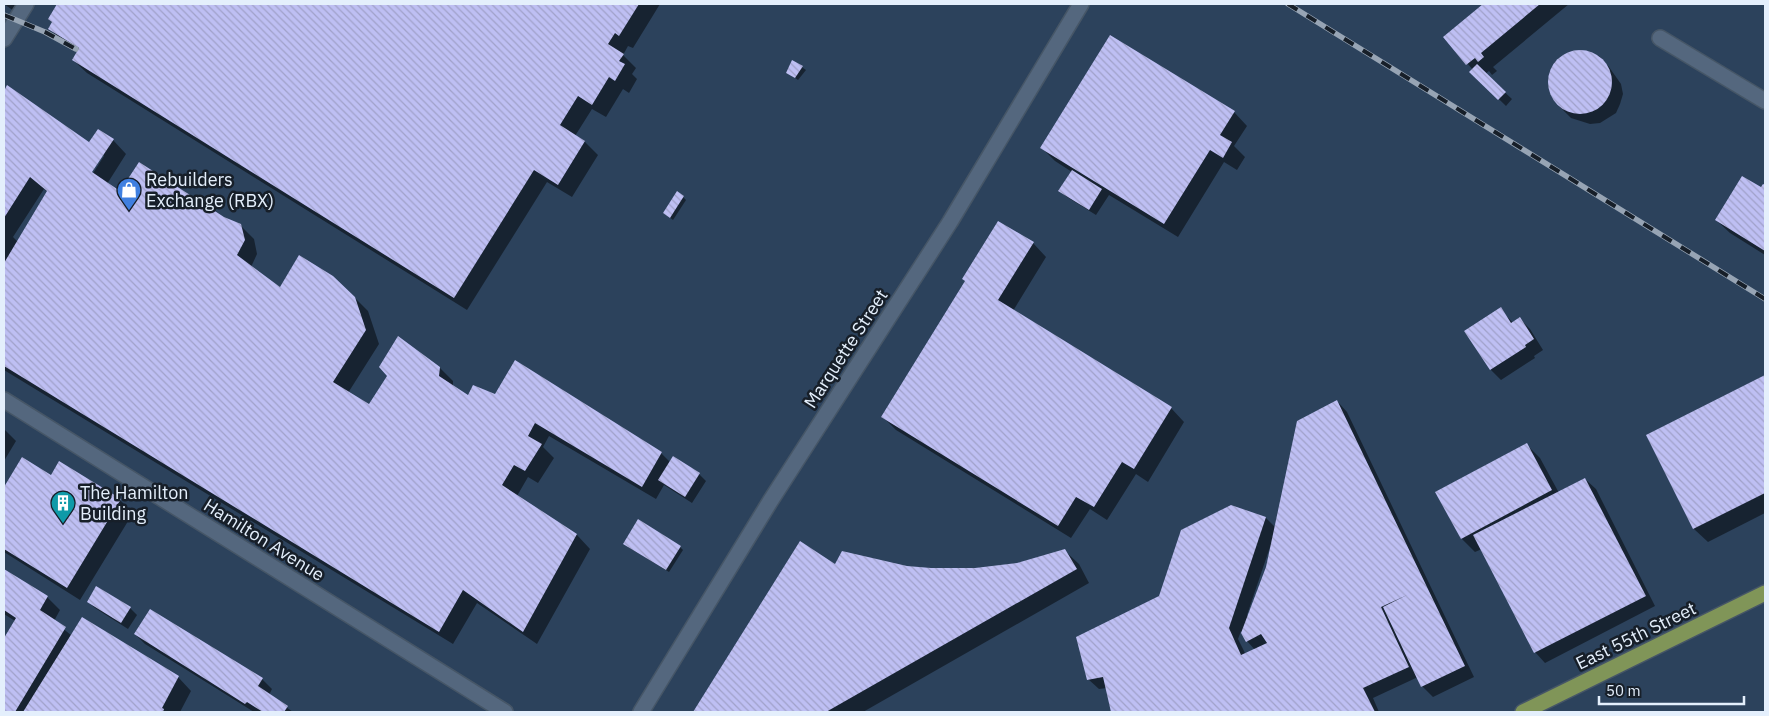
<svg xmlns="http://www.w3.org/2000/svg" width="1769" height="716" font-family="'IBM Plex Sans',sans-serif">
  <style>
    .built { fill: #2c425c }
    .shadow { fill: #0007; fill-rule: evenodd }
    .building { fill: url(#building-back-hatch) }
    .lines { fill: none; stroke-linecap: round; stroke-linejoin: round }
    .minor-casing { stroke: #465667; stroke-width: 18 }
    .major-casing { stroke: #465667; stroke-width: 18 }
    .minor { stroke: #54677e; stroke-width: 15 }
    .major { stroke: #809558; stroke-width: 15 }
    .rail-casing { stroke: #97a4b4; stroke-width: 5.5 }
    .rail { stroke: #171f29; stroke-width: 4; stroke-dasharray: 11; stroke-linecap: butt }
    .labels { text-anchor: middle; stroke-width: 5; stroke-linejoin: round; paint-order: stroke }
    .poi-label { font-size: 18px; fill: #e4effc; stroke: #171f29; text-anchor: start }
    .street-label { font-size: 18px; fill: #e4effc; stroke: #171f29 }
  </style>
  <defs>
    <pattern id="building-back-hatch" width="6" height="6" patternUnits="userSpaceOnUse" patternTransform="scale(1.25)"><rect width="6" height="6" fill="#bebff3"/><path d="M-1 5l2 2M0 0l6 6M5-1l2 2" fill="none" stroke="#a0a1c9"/></pattern>
  </defs>
  <rect width="100%" height="100%" fill="#27394d"/>
  <!-- built -->
  <rect class="built" x="4" y="4" width="1761" height="708"/>
  <!-- shadow -->
  <g class="shadow">
    <polygon points="4,4 18,4 14,11"/>
    <polygon points="59,4 660,4 633,48 628,46 623,55 636,68 632,74 637,79 629,93 623,89 606,117 592,109 575,136 585,142 598,155 572,197 547,182 467,310 87,73 73,60 79,52 63,42 49,28 53,23 49,19"/>
    <polygon points="1485,4 1569,4 1493,67 1497,71 1492,75 1489,71 1485,74 1512,99 1506,106 1471,72 1473,70 1445,37"/>
    <polygon points="1580,50 1599,56 1609,67 1621,84 1623,94 1620,104 1616,113 1600,123 1590,124 1571,118 1560,107 1551,91 1549,82 1551,71 1555,62 1572,52"/>
    <polygon points="793,61 806,70 798,80 787,72"/>
    <path d="M 8,87 L 89,144 L 113,140 L 126,154 L 107,184 L 121,193 L 224,218 L 240,225 L 254,239 L 257,254 L 251,267 L 280,289 L 354,297 L 368,311 L 379,344 L 348,393 L 370,405 L 440,368 L 453,381 L 453,386 L 468,397 L 495,396 L 661,453 L 670,462 L 699,474 L 706,481 L 692,503 L 664,485 L 656,499 L 549,436 L 543,447 L 554,458 L 538,483 L 528,477 L 517,496 L 577,535 L 590,549 L 537,644 L 477,603 L 453,644 L 4,370 L 4,94 ZM 103,154 L 104,156 L 90,178 L 88,177 ZM 44,189 L 48,192 L 18,242 L 13,237 Z"/>
    <polygon points="1234,112 1247,126 1234,146 1245,157 1237,170 1224,162 1178,237 1109,195 1096,215 1067,197 1060,191 1072,172 1055,161 1042,148"/>
    <polygon points="1764,186 1765,186 1765,255 1730,233 1716,220 1762,189"/>
    <polygon points="683,197 686,200 673,220 668,216"/>
    <polygon points="1033,243 1046,257 1013,311 1171,408 1184,422 1148,482 1136,474 1107,520 1090,509 1071,538 896,430 882,416"/>
    <polygon points="1500,309 1513,323 1519,318 1530,329 1543,350 1534,356 1535,358 1501,380 1491,370 1466,331"/>
    <polygon points="1765,376 1765,513 1708,542 1694,529 1647,436"/>
    <path d="M 1337,401 L 1347,412 L 1474,677 L 1433,697 L 1422,686 L 1418,677 L 1373,698 L 1379,712 L 1113,712 L 1107,688 L 1099,689 L 1088,679 L 1160,597 L 1231,506 L 1266,518 L 1276,528 ZM 1270,547 L 1271,547 L 1267,567 L 1249,616 L 1247,615 ZM 1241,631 L 1247,641 L 1255,650 L 1246,655 L 1238,639 Z"/>
    <polygon points="4,429 16,441 4,461"/>
    <polygon points="1526,444 1540,458 1559,493 1585,479 1596,489 1655,606 1545,663 1535,652 1482,549 1475,552 1462,539 1437,492"/>
    <polygon points="23,459 50,476 120,500 133,513 80,600 4,552 4,489"/>
    <polygon points="800,542 835,565 907,568 976,570 1017,564 1065,551 1079,564 1089,583 863,712 694,712"/>
    <polygon points="628,547 680,547 683,550 669,572"/>
    <polygon points="4,570 47,597 60,610 54,621 72,636 178,677 191,691 180,712 4,712 4,640 15,621 4,614"/>
    <polygon points="88,602 130,608 137,615 128,629 95,608"/>
    <polygon points="135,634 262,679 272,689 269,695 293,712 254,712 145,644"/>
  </g>
  <!-- building -->
  <g class="building">
    <polygon points="57,4 639,4 619,36 615,33 608,44 624,54 619,61 625,64 615,81 609,77 592,105 578,96 560,125 585,141 558,185 534,170 454,298 72,60 79,48 48,29 52,22 48,19"/>
    <polygon points="1483,4 1540,4 1481,53 1484,57 1478,62 1475,58 1466,65 1443,37"/>
    <polygon points="1110,35 1235,111 1220,135 1232,142 1223,158 1210,150 1164,224 1040,148"/>
    <circle cx="1580" cy="82" r="32"/>
    <polygon points="792,60 803,66 795,78 786,73"/>
    <polygon points="1477,64 1506,92 1498,100 1469,72"/>
    <polygon points="7,85 89,142 98,129 114,139 92,172 120,191 139,162 224,217 241,224 245,240 237,255 280,287 299,255 333,276 355,297 366,330 333,382 369,404 387,376 379,367 398,336 440,367 439,376 468,395 473,385 495,394 515,360 662,452 642,487 535,423 528,436 542,444 525,471 514,465 502,485 577,534 523,632 463,590 439,632 4,366 4,263 47,191 30,177 4,218 4,91"/>
    <polygon points="1072,170 1102,189 1089,210 1058,191"/>
    <polygon points="1742,176 1761,187 1763,184 1765,185 1765,251 1715,220"/>
    <polygon points="677,191 684,196 670,218 663,213"/>
    <polygon points="998,221 1034,242 998,300 1172,407 1134,469 1122,462 1094,507 1076,497 1058,526 881,417 965,281 962,279"/>
    <polygon points="1501,307 1511,323 1520,317 1534,339 1525,345 1526,347 1490,370 1464,331"/>
    <polygon points="1765,375 1765,493 1693,529 1646,435"/>
    <polygon points="1337,400 1465,666 1421,687 1383,607 1407,595 1381,607 1409,667 1363,688 1375,712 1111,712 1103,677 1087,680 1076,637 1159,596 1181,530 1231,505 1266,517 1229,628 1241,655 1267,643 1261,634 1246,642 1241,633 1266,567 1297,421"/>
    <polygon points="1527,443 1552,490 1461,539 1435,492"/>
    <polygon points="673,456 700,473 685,497 658,480"/>
    <polygon points="22,457 51,475 59,461 121,499 67,588 4,549 4,487"/>
    <polygon points="1585,478 1646,596 1534,653 1473,535"/>
    <polygon points="638,519 681,546 666,570 623,544"/>
    <polygon points="800,541 835,564 842,551 907,566 931,568 975,568 1017,563 1065,549 1077,569 826,712 693,712"/>
    <polygon points="4,569 48,596 40,610 66,627 15,712 4,712 4,638 16,618 4,610"/>
    <polygon points="96,586 131,607 121,623 87,602"/>
    <polygon points="150,609 263,678 258,686 288,706 284,712 263,712 247,702 245,704 134,634"/>
    <polygon points="82,617 179,676 162,708 164,709 163,712 23,712"/>
  </g>
  <g class="lines">
    <defs>
      <g id="minor">
        <polyline points="1660,38 1765,101"/>
        <polyline points="4,39 26,4"/>
        <polyline points="4,400 505,712"/>
        <polyline points="641,712 771,500 950,222 1081,4"/>
      </g>
      <polyline id="major" points="1523,712 1765,593"/>
    </defs>
    <!-- minor casing -->
    <use href="#minor" class="minor-casing"/>
    <!-- major casing -->
    <use href="#major" class="major-casing"/>
    <!-- minor -->
    <use href="#minor" class="minor"/>
    <!-- major -->
    <use href="#major" class="major"/>
    <defs>
      <g id="rail">
        <polyline points="1288,4 1765,299"/>
        <polyline points="4,15 45,32 76,49"/>
      </g>
    </defs>
    <!-- rail casing -->
    <use href="#rail" class="rail-casing"/>
    <!-- rail -->
    <use href="#rail" class="rail"/>
  </g>
  <!-- icons -->
  <defs>
    <symbol id="shop-pin" viewBox="-11 -11 22 30"><path d="M0 17L-7.5 6A9.5 9.5 0 1 1 7.5 6Z" fill="#3f7fe0" stroke="#171f29"/><path d="M-5-2.5h2.3a2.7 3.5 0 0 1 5.4 0H5L5.5 6h-11ZM-1.5-2.5h3a1.5 2.3 0 0 0-3 0Z" fill="#fff"/></symbol>
    <symbol id="building-pin" viewBox="-11 -11 22 30"><path d="M0 17L-7.5 6A9.5 9.5 0 1 1 7.5 6Z" fill="#0f9aa8" stroke="#171f29"/><path d="M-4-6H4V6H1V3H-1V6H-4ZM-2.5-4.3h1.7v1.8h-1.7ZM.8-4.3h1.7v1.8H.8ZM-2.5-1h1.7V.8h-1.7ZM.8-1h1.7V.8H.8Z" fill="#fff"/></symbol>
  </defs>
  <g fill-rule="evenodd">
    <use href="#shop-pin" x="115" y="176" width="28" height="38"/>
    <use href="#building-pin" x="49" y="489" width="28" height="38"/>
  </g>
  <g class="labels">
    <!-- poi labels -->
    <g class="poi-label">
      <text x="146" y="186">Rebuilders<tspan x="146" dy="21">Exchange (RBX)</tspan></text>
      <text x="80" y="499">The Hamilton<tspan x="80" dy="21">Building</tspan></text>
    </g>
    <!-- street labels -->
    <g class="street-label">
      <text transform="translate(846 349) rotate(-57)" y="6">Marquette Street</text>
      <text transform="translate(264 540) rotate(32)" y="6">Hamilton Avenue</text>
      <text transform="translate(1636 636) rotate(-26)" y="6">East 55th Street</text>
    </g>
  </g>
  <!-- border -->
  <rect width="1769" height="716" fill="none" stroke="#e4effc" stroke-width="10"/>
  <!-- scale -->
  <path d="M1599 696v8h145v-8" fill="none" stroke="#e4effc" stroke-width="2.5"/>
  <text x="1606" y="696" font-size="15" fill="#e4effc" stroke="#171f29" stroke-width="4" paint-order="stroke">50 m</text>
</svg>
